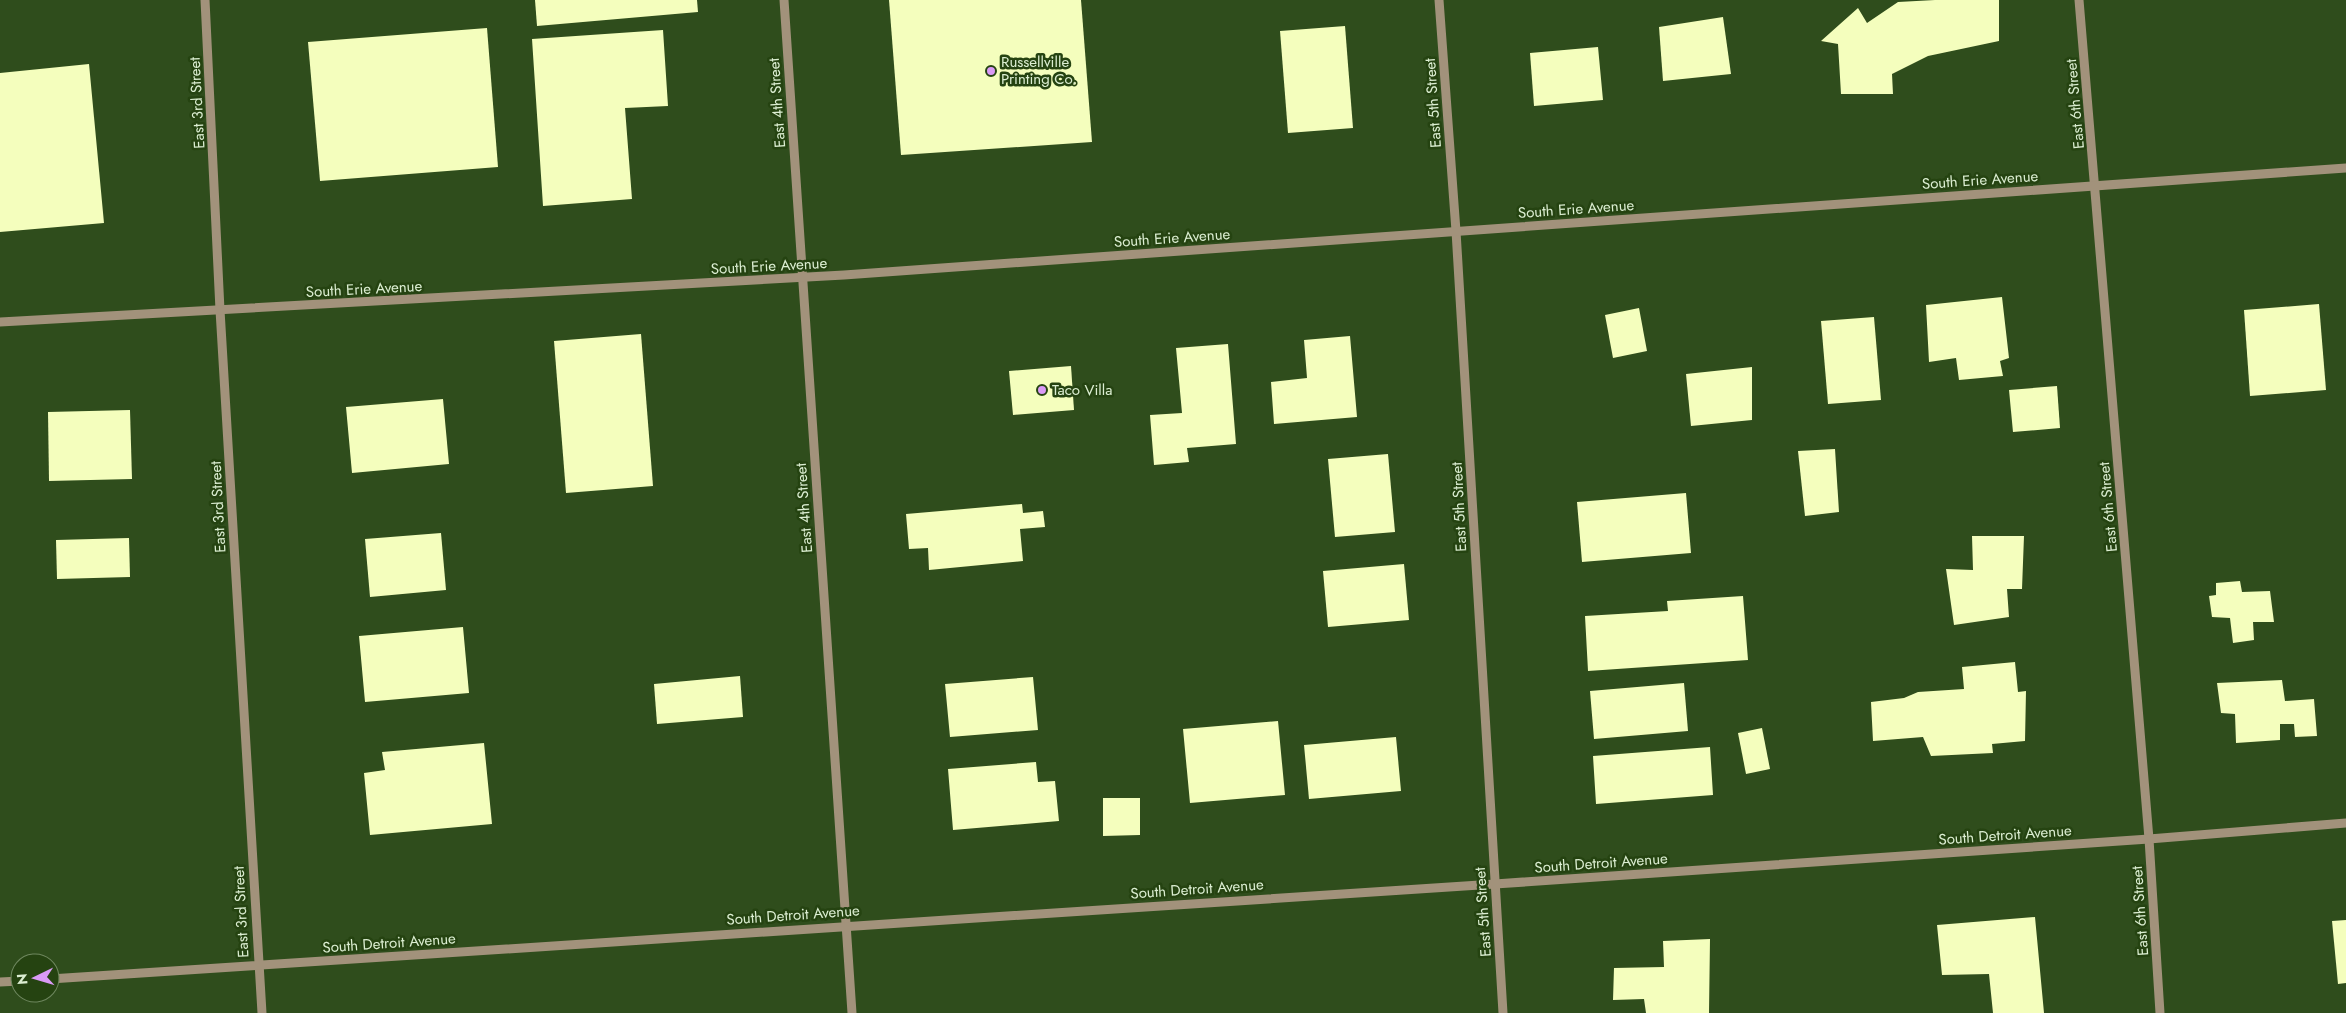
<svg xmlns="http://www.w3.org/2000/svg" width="2346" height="1013" font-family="Jost,sans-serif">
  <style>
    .building { fill: #f4febd }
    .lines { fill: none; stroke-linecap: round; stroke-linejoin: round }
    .minor { stroke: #a2927b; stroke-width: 9 }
    .poi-dot { fill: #da9af6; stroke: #254311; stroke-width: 2 }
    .labels { text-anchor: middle; stroke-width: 5; stroke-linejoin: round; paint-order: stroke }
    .poi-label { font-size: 15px; fill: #dceed2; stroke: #254311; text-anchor: start }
    .street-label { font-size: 15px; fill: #dceed2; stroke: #254311 }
  </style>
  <rect width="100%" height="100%" fill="#2f4d1c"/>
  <!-- building -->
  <g class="building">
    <polygon points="535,0 697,0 698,12 537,26"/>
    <polygon points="889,0 1081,0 1092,142 901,155"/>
    <polygon points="1935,0 1999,0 1999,41 1928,56 1892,74 1893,94 1841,94 1838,44 1821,41 1858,8 1867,23 1898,2"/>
    <polygon points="1723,17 1731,74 1663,81 1659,27"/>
    <polygon points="1345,26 1353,128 1288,133 1280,31"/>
    <polygon points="487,28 498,167 320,181 308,42"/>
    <polygon points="663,30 668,106 625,108 632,199 543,206 532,39"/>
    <polygon points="1598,47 1603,100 1534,106 1530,53"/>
    <polygon points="89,64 104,223 0,232 0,73"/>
    <polygon points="2002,297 2009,358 2000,361 2003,376 1959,380 1956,358 1929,362 1926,305"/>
    <polygon points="2319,304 2326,390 2250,396 2244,310"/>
    <polygon points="1639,308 1647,351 1613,358 1605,315"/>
    <polygon points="1874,317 1881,400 1828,404 1821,321"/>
    <polygon points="641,334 653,486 566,493 554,341"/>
    <polygon points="1350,336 1357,417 1274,424 1271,382 1307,378 1304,340"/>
    <polygon points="1228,344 1236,444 1187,448 1189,462 1154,465 1150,415 1182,413 1176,348"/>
    <polygon points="1071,366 1074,410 1013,415 1009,371"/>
    <polygon points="1752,367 1752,420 1691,426 1686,374"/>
    <polygon points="2057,386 2060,428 2013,432 2009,390"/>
    <polygon points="443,399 449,464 352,473 346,407"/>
    <polygon points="130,410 132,479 49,481 48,412"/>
    <polygon points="1835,449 1839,512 1805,516 1798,451"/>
    <polygon points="1388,454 1395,532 1335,537 1328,459"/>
    <polygon points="1686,493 1691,553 1582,562 1577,502"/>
    <polygon points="1022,504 1023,513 1043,511 1045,527 1020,529 1023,561 929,570 928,548 909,549 906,514"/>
    <polygon points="441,533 446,590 370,597 365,539"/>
    <polygon points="1972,536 2024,536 2022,589 2007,589 2009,617 1954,625 1946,569 1973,570"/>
    <polygon points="129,538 130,577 57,579 56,540"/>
    <polygon points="1404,564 1409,620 1328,627 1323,571"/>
    <polygon points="2240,581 2242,592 2270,591 2274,622 2253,622 2254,640 2233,643 2230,618 2212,617 2209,596 2216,595 2216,583"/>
    <polygon points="1743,596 1748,660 1588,671 1585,616 1668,611 1667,601"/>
    <polygon points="463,627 469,693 365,702 359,636"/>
    <polygon points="2015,662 2018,692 2026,691 2025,741 1992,744 1993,753 1931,756 1923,737 1873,741 1871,702 1904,698 1918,692 1964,689 1962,667"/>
    <polygon points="740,676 743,717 657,724 654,684"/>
    <polygon points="1033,677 1038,730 950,737 945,684"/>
    <polygon points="2282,680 2285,701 2314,699 2317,736 2295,737 2294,724 2280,724 2280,740 2236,743 2235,714 2221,713 2217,683"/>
    <polygon points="1684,683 1688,731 1594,739 1590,691"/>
    <polygon points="1278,721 1285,795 1190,803 1183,729"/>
    <polygon points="1762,728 1770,769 1746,774 1738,733"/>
    <polygon points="1396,737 1401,791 1309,799 1304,745"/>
    <polygon points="484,743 492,824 370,835 364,773 385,770 382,752"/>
    <polygon points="1710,747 1713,795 1596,804 1593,756"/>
    <polygon points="1036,762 1038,782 1055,781 1059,821 953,830 948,769"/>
    <polygon points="1103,798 1140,798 1140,835 1103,836"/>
    <polygon points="2035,917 2044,1013 1993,1013 1989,974 1942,975 1937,925"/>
    <polygon points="2346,920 2346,983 2338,984 2332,921"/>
    <polygon points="1710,939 1709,1013 1646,1013 1644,999 1613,1000 1614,968 1664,967 1663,941"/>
  </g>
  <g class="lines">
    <!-- minor -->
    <g class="minor">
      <polyline points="205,0 220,310 262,1013"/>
      <polyline points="784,0 852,1013"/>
      <polyline points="1439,0 1456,231 1503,1013"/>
      <polyline points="2079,0 2149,839 2160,1013"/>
      <polyline points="0,322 844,275 2346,168"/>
      <polyline points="50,979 1495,884 2149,839 2346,823"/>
      <polyline points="0,982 20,981"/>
    </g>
  </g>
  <!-- markers -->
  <g class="poi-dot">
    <circle cx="991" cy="71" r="5"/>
    <circle cx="1042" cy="390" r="5"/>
  </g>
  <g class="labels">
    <!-- poi labels -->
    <g class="poi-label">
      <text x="1001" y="67">Russellville<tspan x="1001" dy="17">Printing Co.</tspan></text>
      <text x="1052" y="395">Taco Villa</text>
    </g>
    <!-- street labels -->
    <g class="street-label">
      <text transform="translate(197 103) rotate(-93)" y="5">East 3rd Street</text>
      <text transform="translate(777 103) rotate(-94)" y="5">East 4th Street</text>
      <text transform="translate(1433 103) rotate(-94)" y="5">East 5th Street</text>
      <text transform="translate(2075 104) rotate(-95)" y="5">East 6th Street</text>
      <text transform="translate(1980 180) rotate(-4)" y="5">South Erie Avenue</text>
      <text transform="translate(1576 209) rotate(-4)" y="5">South Erie Avenue</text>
      <text transform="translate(1172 238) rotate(-4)" y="5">South Erie Avenue</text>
      <text transform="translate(769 266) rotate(-3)" y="5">South Erie Avenue</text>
      <text transform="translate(364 289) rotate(-3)" y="5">South Erie Avenue</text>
      <text transform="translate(218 507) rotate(-93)" y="5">East 3rd Street</text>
      <text transform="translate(1459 507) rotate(-93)" y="5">East 5th Street</text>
      <text transform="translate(2108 507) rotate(-95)" y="5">East 6th Street</text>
      <text transform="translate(804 508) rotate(-94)" y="5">East 4th Street</text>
      <text transform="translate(2005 835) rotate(-4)" y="5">South Detroit Avenue</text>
      <text transform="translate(1601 863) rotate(-4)" y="5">South Detroit Avenue</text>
      <text transform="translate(1197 889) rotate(-4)" y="5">South Detroit Avenue</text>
      <text transform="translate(2140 911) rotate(-94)" y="5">East 6th Street</text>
      <text transform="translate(241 912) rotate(-93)" y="5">East 3rd Street</text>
      <text transform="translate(1483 912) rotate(-94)" y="5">East 5th Street</text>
      <text transform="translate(793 915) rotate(-4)" y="5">South Detroit Avenue</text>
      <text transform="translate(389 943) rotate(-4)" y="5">South Detroit Avenue</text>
    </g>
  </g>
  <!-- north arrow -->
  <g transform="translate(35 978) rotate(265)"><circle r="24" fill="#254311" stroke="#6e875e"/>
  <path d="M0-4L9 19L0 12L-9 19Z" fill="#da9af6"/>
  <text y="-8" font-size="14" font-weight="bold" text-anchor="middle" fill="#dceed2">N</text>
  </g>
</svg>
